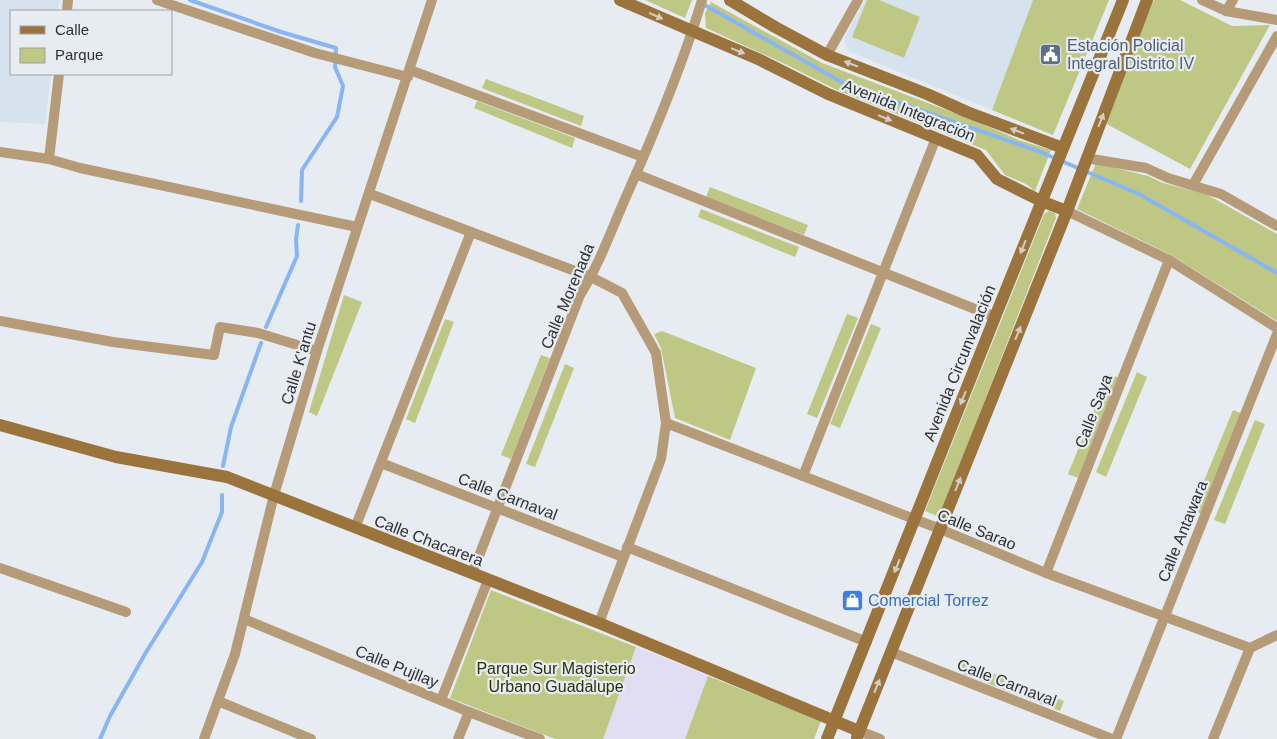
<svg xmlns="http://www.w3.org/2000/svg" width="1277" height="739" font-family="Arial,sans-serif">
  <style>
    .built { fill: #d6e2ed }
    .medical { fill: #e1def4 }
    .green { fill: #bec884 }
    .lines { fill: none; stroke-linecap: round; stroke-linejoin: round }
    .stream { stroke: #89b5f4; stroke-width: 4 }
    .street { stroke: #b69b78; stroke-width: 10 }
    .secondary { stroke: #9b743d; stroke-width: 12 }
    .oneway { fill: #d3cec5 }
    .labels { text-anchor: middle; stroke-width: 4.5; stroke-linejoin: round; paint-order: stroke }
    .service-label { font-size: 16px; fill: #4e5e75; stroke: #e6ecf2; text-anchor: start }
    .street-label { font-size: 16px; fill: #2f3133; stroke: #e6ecf2 }
    .shop-label { font-size: 16px; fill: #366cbe; stroke: #e6ecf2; text-anchor: start }
    .park-label { font-size: 16px; fill: #2d3105; stroke: #e6ecf2 }
  </style>
  <rect width="100%" height="100%" fill="#e6ecf2"/>
  <!-- built -->
  <g class="built">
    <polygon points="0,0 60,0 58,11 11,11 11,74 51,74 45,124 0,122"/>
    <polygon points="865,0 1033,0 992,110 848,51 844,39"/>
  </g>
  <!-- medical -->
  <polygon class="medical" points="636,647 708,676 685,739 603,739"/>
  <!-- green -->
  <g class="green">
    <polygon points="645,0 692,0 685,18"/>
    <polygon points="867,0 879,0 920,17 904,58 852,37"/>
    <polygon points="1033,0 1109,0 1053,135 992,110"/>
    <polygon points="1154,0 1180,0 1232,26 1270,25 1190,169 1103,122"/>
    <polygon points="711,2 822,63 973,120 1019,140 1051,150 1035,191 1026,184 1005,175 986,150 839,91 785,64 706,28 705,13"/>
    <polygon points="486,79 584,116 581,126 482,88"/>
    <polygon points="477,101 575,138 572,148 474,108"/>
    <polygon points="1096,163 1148,176 1163,183 1206,194 1277,234 1277,321 1171,255 1077,209"/>
    <polygon points="710,187 808,225 804,235 706,197"/>
    <polygon points="701,209 799,247 795,257 698,217"/>
    <polygon points="1049,211 1055,213 1056,218 939,517 925,511 1044,214"/>
    <polygon points="344,295 362,302 317,416 309,412"/>
    <polygon points="847,314 858,318 817,418 807,414"/>
    <polygon points="445,319 454,322 415,423 406,419"/>
    <polygon points="871,324 881,328 840,428 830,424"/>
    <polygon points="662,331 756,368 730,440 675,418 661,348 654,334"/>
    <polygon points="541,355 550,358 511,459 501,455"/>
    <polygon points="565,364 574,368 535,467 526,464"/>
    <polygon points="1137,372 1147,377 1106,477 1096,472"/>
    <polygon points="1109,374 1119,378 1078,478 1068,474"/>
    <polygon points="1233,410 1243,414 1202,514 1192,510"/>
    <polygon points="1255,420 1265,424 1225,524 1214,520"/>
    <polygon points="491,590 636,647 603,739 555,739 450,698"/>
    <polygon points="963,662 1064,701 1060,711 960,673"/>
    <polygon points="708,676 821,721 814,739 685,739"/>
  </g>
  <g class="lines">
    <!-- stream -->
    <g class="stream">
      <polyline points="190,0 281,32 336,48 335,67 343,86 337,117 302,170 301,201"/>
      <polyline points="703,4 845,84 1038,151 1139,194 1277,273"/>
      <polyline points="266,327 297,256 296,239 298,225"/>
      <polyline points="223,466 231,427 261,343"/>
      <polyline points="100,739 110,716 145,654 202,562 222,512 222,495"/>
    </g>
    <!-- street -->
    <g class="street">
      <polyline points="157,0 315,53 408,77"/>
      <polyline points="1202,0 1226,11 1277,20"/>
      <polyline points="67,11 68,0"/>
      <polyline points="1226,11 1233,0"/>
      <polyline points="827,55 858,0"/>
      <polyline points="410,70 643,157"/>
      <polyline points="0,152 49,159 80,168 357,227"/>
      <polyline points="1086,158 1146,168 1168,178 1221,194 1277,226"/>
      <polyline points="49,159 59,74"/>
      <polyline points="636,174 995,317"/>
      <polyline points="1193,185 1277,36"/>
      <polyline points="370,194 591,277 622,293 656,353 666,423 661,459 599,623"/>
      <polyline points="1067,211 1169,260 1277,328"/>
      <polyline points="0,321 113,342 214,355 220,327 258,333 317,351"/>
      <polyline points="666,423 940,529 1046,573 1250,648 1277,635"/>
      <polyline points="381,463 623,557"/>
      <polyline points="803,476 936,138"/>
      <polyline points="355,528 471,232"/>
      <polyline points="627,547 867,642"/>
      <polyline points="0,568 126,612"/>
      <polyline points="1046,573 1169,260"/>
      <path d="M 472,574 L 580,295 C 599,265 611,231 625,199 C 654,134 682,67 702,0"/>
      <polyline points="244,619 469,712 540,739"/>
      <polyline points="891,652 1112,739"/>
      <polyline points="441,700 488,580"/>
      <polyline points="218,701 311,739"/>
      <polyline points="859,731 880,739"/>
      <polyline points="204,739 235,654 274,495 317,351 432,0"/>
      <polyline points="458,739 469,712"/>
      <polyline points="1116,739 1277,334"/>
      <polyline points="1213,739 1250,648"/>
    </g>
    <!-- secondary -->
    <g class="secondary">
      <polyline points="620,0 758,59 828,94 977,155 997,179 1041,201 1067,211"/>
      <polyline points="730,0 775,27 827,55 927,94 967,112 1063,148"/>
      <polyline points="0,425 116,457 227,477 599,623 859,731"/>
      <polyline points="857,737 1067,211 1147,0"/>
      <polyline points="827,739 995,317 1123,0"/>
    </g>
  </g>
  <!-- one-way arrows -->
  <defs><path id="oneway-solid" d="M-6-.8H1V-3.2L6.5 0L1 3.2V.8H-6Z" transform="scale(1.25)"/></defs>
  <g class="oneway">
    <use href="#oneway-solid" transform="translate(656 16) rotate(24)"/>
    <use href="#oneway-solid" transform="translate(738 51) rotate(22)"/>
    <use href="#oneway-solid" transform="translate(851 64) rotate(-159)"/>
    <use href="#oneway-solid" transform="translate(885 118) rotate(22)"/>
    <use href="#oneway-solid" transform="translate(1101 120) rotate(-69)"/>
    <use href="#oneway-solid" transform="translate(1017 131) rotate(-159)"/>
    <use href="#oneway-solid" transform="translate(1023 247) rotate(112)"/>
    <use href="#oneway-solid" transform="translate(1018 333) rotate(-68)"/>
    <use href="#oneway-solid" transform="translate(963 398) rotate(112)"/>
    <use href="#oneway-solid" transform="translate(958 484) rotate(-68)"/>
    <use href="#oneway-solid" transform="translate(897 566) rotate(112)"/>
    <use href="#oneway-solid" transform="translate(877 686) rotate(-68)"/>
  </g>
  <!-- icons -->
  <defs>
    <symbol id="civic-square" viewBox="-11 -11 22 22"><rect x="-9" y="-9" width="18" height="18" rx="4" fill="#5c6f8a" stroke="#e6ecf2"/><path d="M-.6-6.5H3V-4.5H.6V-3L4-1V1h2V6H-6V1h2V-1L-.6-3ZM-1.2 2.5V6h2.4V2.5Z" fill="#fff"/></symbol>
    <symbol id="shop-square" viewBox="-11 -11 22 22"><rect x="-9" y="-9" width="18" height="18" rx="4" fill="#3f7fe0" stroke="#e6ecf2"/><path d="M-5-2.5h2.3a2.7 3.5 0 0 1 5.4 0H5L5.5 6h-11ZM-1.5-2.5h3a1.5 2.3 0 0 0-3 0Z" fill="#fff"/></symbol>
  </defs>
  <g fill-rule="evenodd">
    <use href="#civic-square" x="1038" y="42" width="25" height="25"/>
    <use href="#shop-square" x="840" y="588" width="25" height="25"/>
  </g>
  <g class="labels">
    <!-- service labels -->
    <g class="service-label">
      <text x="1067" y="51">Estación Policial<tspan x="1067" dy="18">Integral Distrito IV</tspan></text>
    </g>
    <!-- street labels -->
    <g class="street-label">
      <text transform="translate(909 110) rotate(22)" y="6">Avenida Integración</text>
      <text transform="translate(567 296) rotate(-67)" y="6">Calle Morenada</text>
      <text transform="translate(298 363) rotate(-73)" y="6">Calle K'antu</text>
      <text transform="translate(959 363) rotate(-68)" y="6">Avenida Circunvalación</text>
      <text transform="translate(1093 411) rotate(-69)" y="6">Calle Saya</text>
      <text transform="translate(508 496) rotate(21)" y="6">Calle Carnaval</text>
      <text transform="translate(977 529) rotate(22)" y="6">Calle Sarao</text>
      <text transform="translate(1182 531) rotate(-68)" y="6">Calle Antawara</text>
      <text transform="translate(429 540) rotate(21)" y="6">Calle Chacarera</text>
      <text transform="translate(397 666) rotate(22)" y="6">Calle Pujllay</text>
      <text transform="translate(1007 682) rotate(21)" y="6">Calle Carnaval</text>
    </g>
    <!-- shop labels -->
    <g class="shop-label">
      <text x="868" y="606">Comercial Torrez</text>
    </g>
    <!-- park labels -->
    <g class="park-label">
      <text x="556" y="674">Parque Sur Magisterio<tspan x="556" dy="18">Urbano Guadalupe</tspan></text>
    </g>
  </g>
  <!-- legend -->
  <rect x="10" y="10" width="162" height="65" fill="#e6ecf2" stroke="#9da1a6"/>
  <rect x="20" y="26" width="25" height="8" fill="#9b743d" stroke="#9da1a6"/>
  <text x="55" y="35" font-size="15" fill="#2f3133">Calle</text>
  <rect x="20" y="48" width="25" height="15" fill="#bec884" stroke="#9da1a6"/>
  <text x="55" y="60" font-size="15" fill="#2f3133">Parque</text>
</svg>
